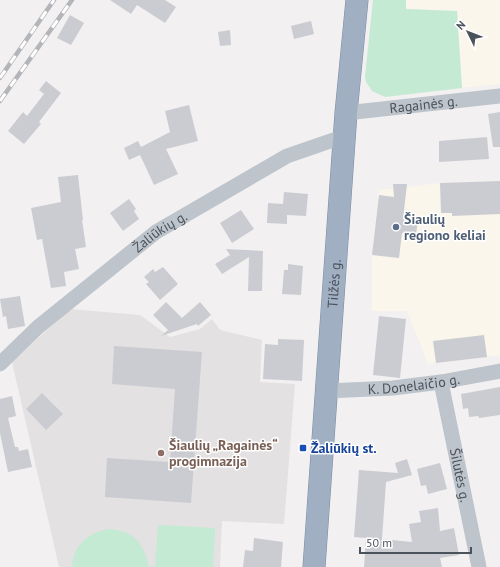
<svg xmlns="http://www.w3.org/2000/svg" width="500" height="567" viewBox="0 0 500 567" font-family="'PT Sans',sans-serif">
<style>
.commercial{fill:#faf6ec}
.education{fill:#e3e1e1}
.green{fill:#c4ead3}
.building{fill:#cbccd2}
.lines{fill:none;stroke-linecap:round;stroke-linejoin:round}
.trunk-casing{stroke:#798ca4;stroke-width:23}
.minor{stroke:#bdc4cb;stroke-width:15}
.trunk{stroke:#a0b0c2;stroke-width:22}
.rail-casing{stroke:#b3b5b9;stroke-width:4.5}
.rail{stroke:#fff;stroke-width:3;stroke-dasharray:9;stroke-linecap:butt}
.service-dot{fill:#5c6f8a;stroke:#fff;stroke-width:1.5}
.transit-dot{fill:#1a4fb4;stroke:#fff;stroke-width:1.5}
.education-dot{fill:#8d6e63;stroke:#fff;stroke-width:1.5}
.labels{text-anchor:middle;stroke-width:3;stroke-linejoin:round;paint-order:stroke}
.street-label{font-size:14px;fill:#4a525b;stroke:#fff}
.service-label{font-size:14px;font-weight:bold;fill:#4e5e75;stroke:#fff;text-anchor:start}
.education-label{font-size:14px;font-weight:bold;fill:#785e54;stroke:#fff;text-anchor:start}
.transit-label{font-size:14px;font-weight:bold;fill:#164399;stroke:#fff;text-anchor:start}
</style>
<rect width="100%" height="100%" fill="#f2f0f0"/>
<path class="commercial" d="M406,0h94v84l-38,4 -5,-77 -51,-2z
M500,181v174l-72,9 -21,-53h-35v-56l7,-65 61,-7z"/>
<path class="education" d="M70,309l70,6 30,22 30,-8 12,-10 8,11 42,10 -2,42 35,2 -11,140 -62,-3 -2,46h-161l-47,-205z"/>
<path class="green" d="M373,0h33v9l51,2 5,77 -77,9 -13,-6 -6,-9 -1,-6z
M158,525l57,3 -2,39h-58z
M109,529c26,2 35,15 40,38h-77c1,-22 17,-35 37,-38z"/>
<path class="building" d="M110,0h55l11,7 -11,16 -28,-18 -6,9z
M70,15l14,8 -13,22 -14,-7z
M311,21l3,13 -20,5 -3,-13z
M230,30l1,15 -11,1 -2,-14z
M46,81l15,12 -22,29 2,2 -17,20 -16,-13 15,-19 4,4 17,-22 -5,-4z
M189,105l9,36 -32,8 12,25 -24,11 -14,-30 -11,5 -5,-12 14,-7 3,6 29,-15 -5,-21z
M500,112v35h-7l-5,-33z
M487,137l2,22 -50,3v-21z
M78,175l5,45h-1l4,27 -11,2 4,20 -15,3 2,14 -15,2 -9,-49 -5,1 -6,-32 30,-6 -3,-25z
M500,181v33l-48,2v-3h-11l-1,-30z
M393,184h14l-4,35 15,2 -2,13 -14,-1 -3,25 -27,-3 7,-60 15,2z
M284,192l24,2 -2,22 -19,-1v9l-20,-1 1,-20 15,1z
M129,199l7,10 -2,2 5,8 -16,12 -13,-18z
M241,210l13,19 -22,14 -12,-20z
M226,249l37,2 -1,40h-14l1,-34 -27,17 -7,-10 15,-9z
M288,264l15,2 -2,29 -19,-1 2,-24h4z
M163,267l15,17 -18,16 -14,-16 3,-2 -5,-5 9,-8 2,3z
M20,296l5,30 -17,3 -2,-13 -3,1 -3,-18z
M166,302l16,16 18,-16 11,13 -13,11 -1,-2 -36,12 7,-6 -15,-15z
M379,316l27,3 -6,59 -27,-3z
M484,335l3,22 -51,6 -3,-22z
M278,339l26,1 -2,41 -39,-2 2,-35 13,1z
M114,346l88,6 -11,151 -86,-6 2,-39 63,4 5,-73 -63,-5z
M500,387v28l-21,3 -1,-2 -9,1 -1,-9 -5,1 -2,-15z
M42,393l21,21 -17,16 -20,-21z
M12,396l4,20 -8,2 7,29h3l1,4 9,-2 4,18 -24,5 -8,-39v-34z
M407,459l5,16 -26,7 -4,57 30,3 -3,-18 12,-2 -2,-11 19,-3 2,23 14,-3 5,27 -19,3 2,9h-78l2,-29 -12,-1 5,-67 39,3 -3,-10z
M440,463l7,26 -19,5 -2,-9 -5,1 -4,-17z
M254,538l29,4 -2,25h-38l2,-17 8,1z"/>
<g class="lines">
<defs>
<g id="trunk">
<path id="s5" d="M314,567l32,-454 11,-113"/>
</g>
</defs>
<use href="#trunk" class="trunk-casing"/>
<g class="minor">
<path id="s1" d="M346,113l154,-17"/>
<path id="s2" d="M0,364l38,-37 118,-95 131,-76 58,-20"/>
<path id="s3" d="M441,382l38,185"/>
<path id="s4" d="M327,391l66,-3 48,-6 59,-11"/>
</g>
<use href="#trunk" class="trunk"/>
<defs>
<path id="rail" d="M0,78l54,-78
M0,101l72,-101"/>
</defs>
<use href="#rail" class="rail-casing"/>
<use href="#rail" class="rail"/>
</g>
<circle class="service-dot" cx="396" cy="227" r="4"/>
<rect class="transit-dot" x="299" y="444" width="8" height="8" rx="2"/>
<circle class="education-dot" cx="161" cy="453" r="4"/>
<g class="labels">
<g class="street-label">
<text dy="5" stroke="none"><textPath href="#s1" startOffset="78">Ragainės g.</textPath></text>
<text dy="5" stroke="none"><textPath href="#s2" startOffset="208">Žaliūkių g.</textPath></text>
<text dy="5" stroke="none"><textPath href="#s5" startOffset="284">Tilžės g.</textPath></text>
<text dy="5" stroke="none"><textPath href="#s4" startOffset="87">K. Donelaičio g.</textPath></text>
<text dy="5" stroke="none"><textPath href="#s3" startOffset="95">Šilutės g.</textPath></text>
</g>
<g class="service-label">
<text x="404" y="224">Šiaulių<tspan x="404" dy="16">regiono keliai</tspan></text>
</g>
<g class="education-label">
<text x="169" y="450">Šiaulių „Ragainės“<tspan x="169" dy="16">progimnazija</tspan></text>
</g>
<g class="transit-label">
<text x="311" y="453">Žaliūkių st.</text>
</g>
</g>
<g transform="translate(468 32) rotate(313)" stroke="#ffffff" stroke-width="3" paint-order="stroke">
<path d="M0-3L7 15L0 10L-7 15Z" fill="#4a525b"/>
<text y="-6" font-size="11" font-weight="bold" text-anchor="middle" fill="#4a525b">N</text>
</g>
<path d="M360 547v6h111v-6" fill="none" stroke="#4a525b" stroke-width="2"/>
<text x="366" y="547" font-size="12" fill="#4a525b" stroke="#ffffff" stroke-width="3" paint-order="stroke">50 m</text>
</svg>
